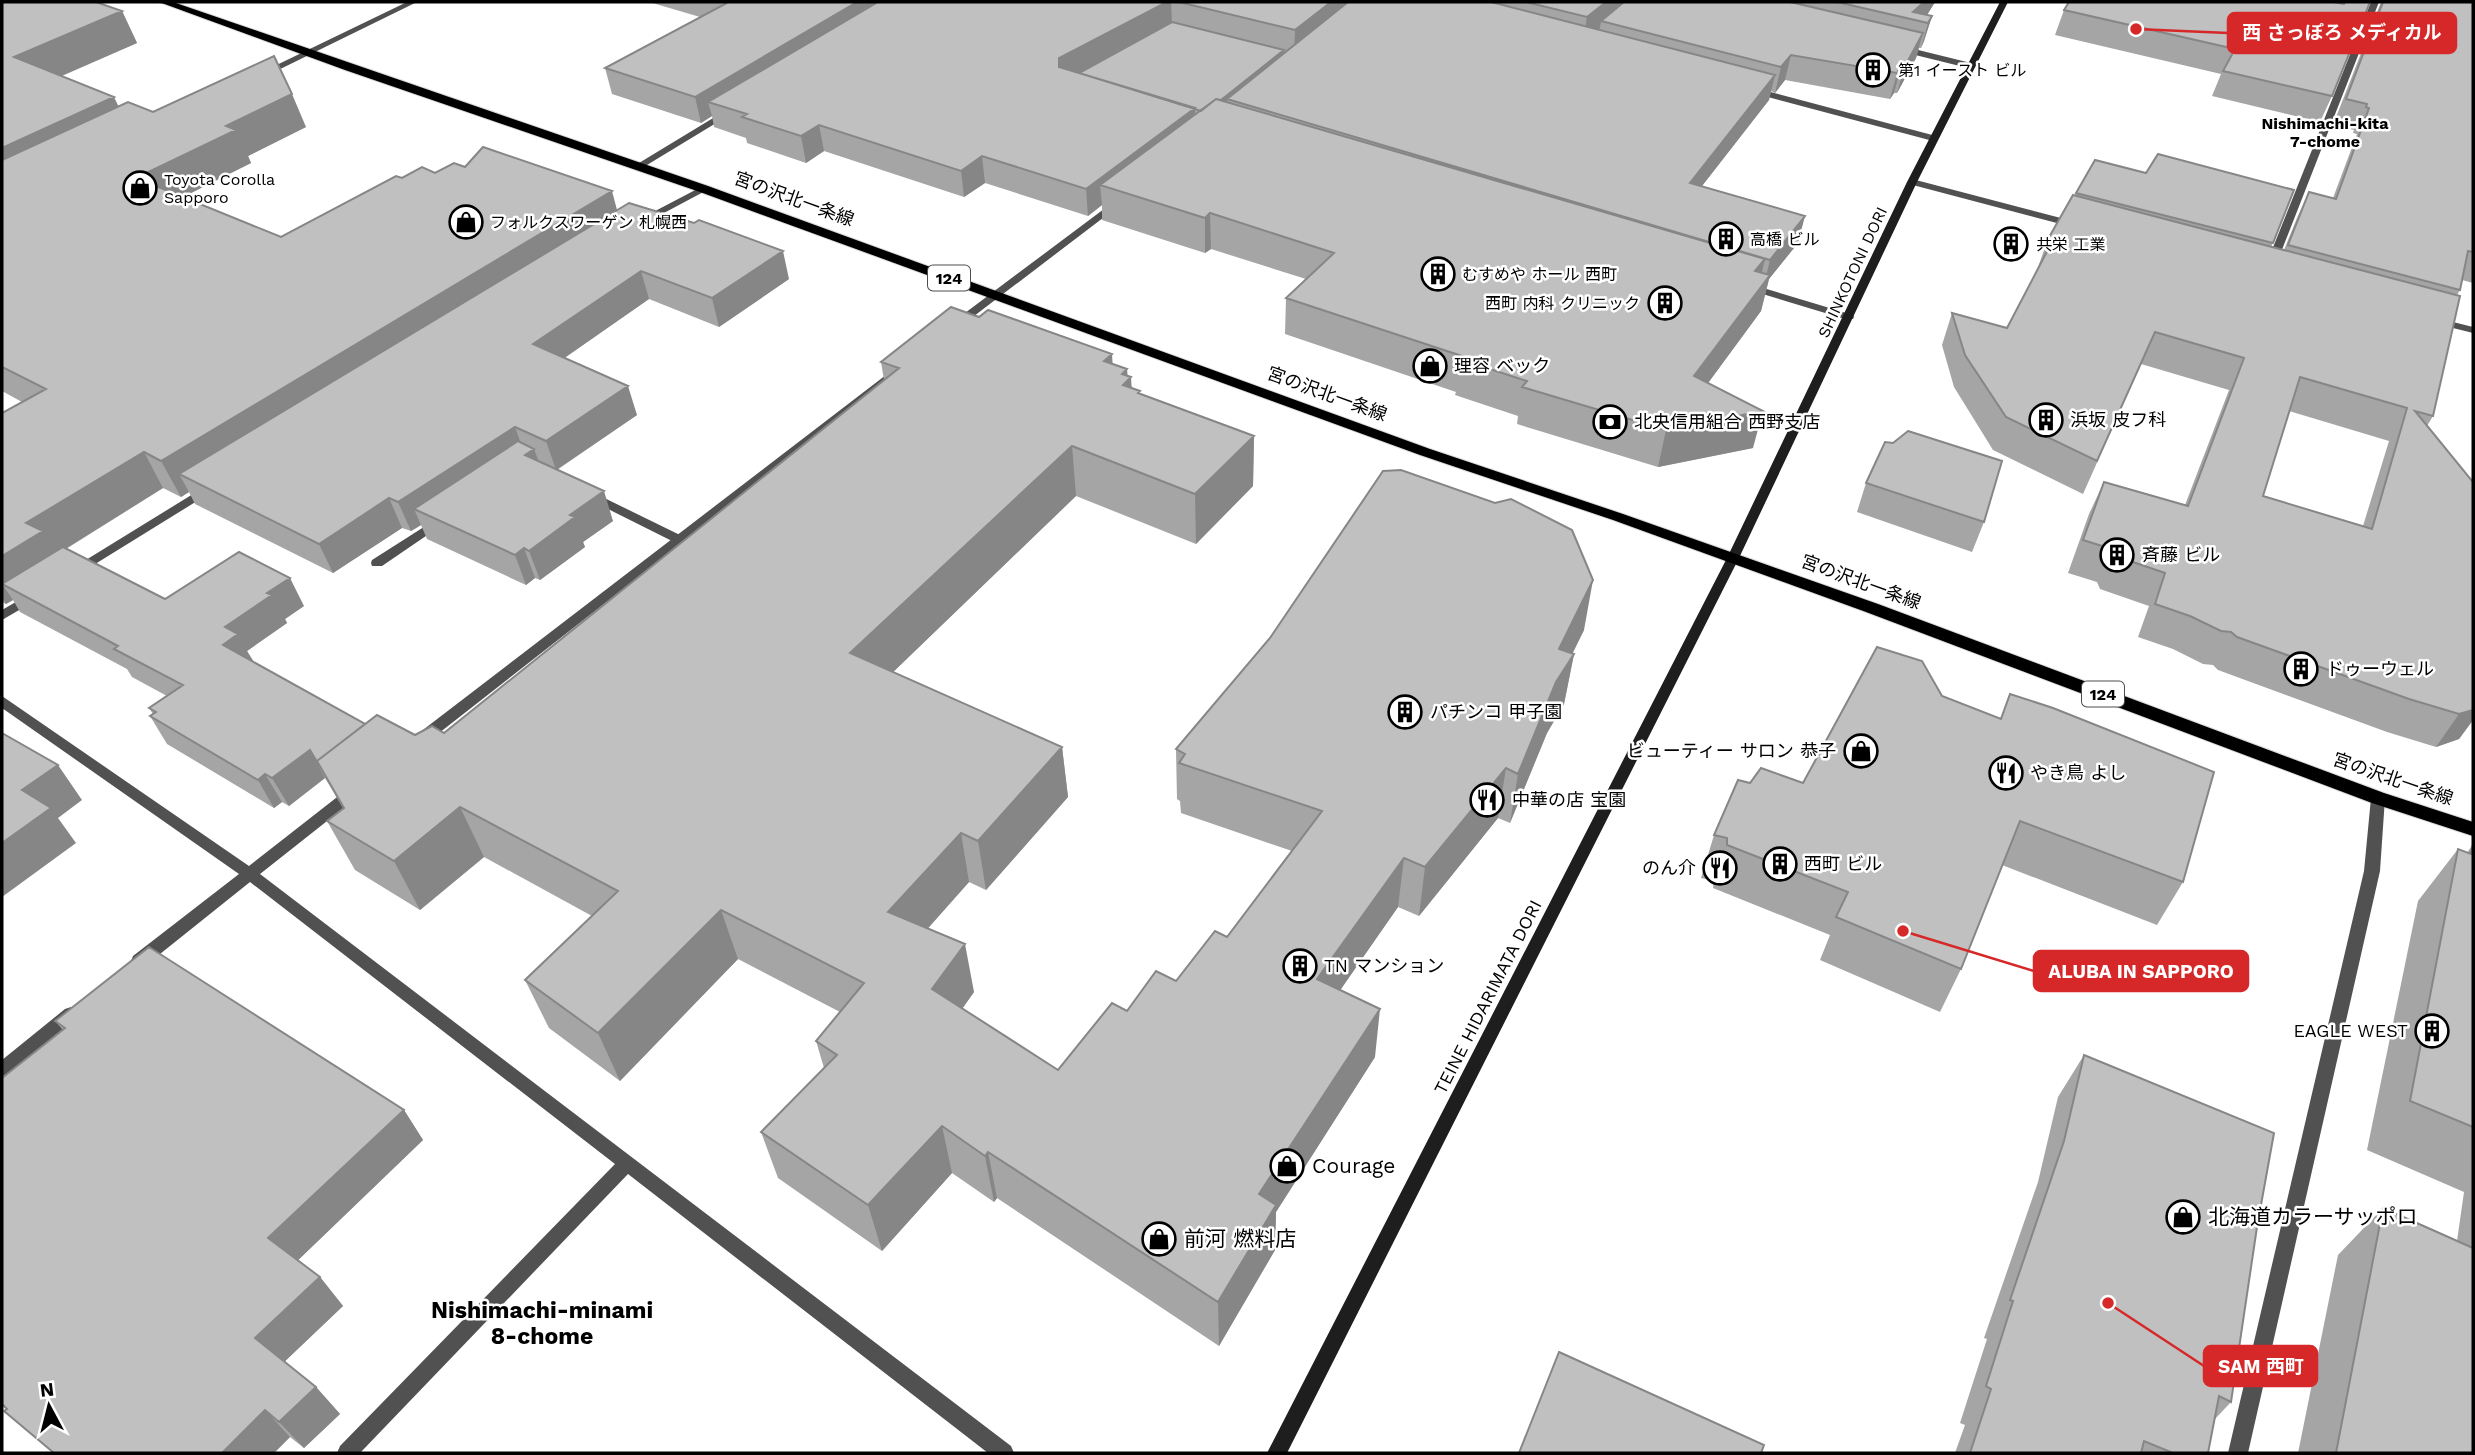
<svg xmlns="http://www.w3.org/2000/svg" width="2475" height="1455" viewBox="0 0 2475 1455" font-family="'Work Sans','Noto Sans JP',sans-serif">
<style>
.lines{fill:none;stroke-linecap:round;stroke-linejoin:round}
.primary-casing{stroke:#dbdbdb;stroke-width:2}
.lane{fill:#515151;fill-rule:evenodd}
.street{fill:#515151;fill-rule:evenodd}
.secondary{fill:#1e1e1e;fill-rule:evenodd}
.primary{fill:#000;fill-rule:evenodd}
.wall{fill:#a5a5a5;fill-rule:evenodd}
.shaded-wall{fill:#868686}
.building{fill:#c0c0c0;stroke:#868686;stroke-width:2;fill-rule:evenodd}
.labels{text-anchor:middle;stroke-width:5;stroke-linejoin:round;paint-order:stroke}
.far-poi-label{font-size:16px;fill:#000;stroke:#fff;text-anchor:start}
.far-neighbourhood-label{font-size:16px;font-weight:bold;fill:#000;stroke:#fff}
.far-street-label{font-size:16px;fill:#000;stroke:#fff}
.shield{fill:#fff;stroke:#4c4c4c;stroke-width:2}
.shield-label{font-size:16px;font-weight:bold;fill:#000}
.street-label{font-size:18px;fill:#000;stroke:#fff}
.poi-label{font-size:18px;fill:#000;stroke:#fff;text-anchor:start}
.near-poi-label{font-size:21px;fill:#000;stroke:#fff;text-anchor:start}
.near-neighbourhood-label{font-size:23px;font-weight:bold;fill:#000;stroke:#fff}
.leader{fill:none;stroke:#d62828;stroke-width:2.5}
.callout-dot{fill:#d62828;stroke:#fff;stroke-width:2.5}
.callout{fill:#d62828;stroke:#d62828;stroke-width:2.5}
.callout-label{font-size:19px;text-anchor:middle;font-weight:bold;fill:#fff}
</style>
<rect width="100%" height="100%" fill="#fff"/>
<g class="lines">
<defs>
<path id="primary" d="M159,2h14l535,184 722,263 193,65 255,90 506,189 89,29v14l-101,-33 -506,-191 -253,-92 -193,-65 -720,-263 -355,-122z"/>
</defs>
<use href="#primary" class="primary-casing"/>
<path class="lane" d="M1898,45l77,19 1,2 -4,3 -77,-19v-4z
M590,491l90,44 2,3 -6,4 -4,-1 -86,-43 -2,-3 2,-3z
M438,518l4,1 2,3 -2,3 -60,41h-10l-1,-3 1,-3z"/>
<path class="street" d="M407,2h10l-151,74 -8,-2z
M2371,2h8l-103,263 -5,3 -4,-1 -1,-2z
M1752,87l184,49 2,2 -5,3 -184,-49 -2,-2z
M728,109l5,3 -2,2 -89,54 -8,-2z
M1912,179l168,44 1,2 -5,3 -167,-44 -2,-2z
M701,187l8,2 -62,33 -9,-2z
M1116,200l5,3 -1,2 -159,121h-8v-4z
M1750,284l103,31 1,2 -1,2h-8l-99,-30v-4z
M2437,318l36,9v6l-40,-10 -1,-2z
M899,365l6,3 -2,2 -478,374h-10l-2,-4 2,-4z
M206,486l6,4 -2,3 -131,81 -5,1 -6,-4z
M33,592l6,4 -1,3 -36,21v-10z
M2,696l247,170 101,-79h10l2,4 -2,4 -100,79 751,572 3,7h-26l-360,-279 -268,279h-23l3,-7 275,-282 -365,-282 -105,84 -6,1 -6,-1 -2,-5 2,-5 106,-82 -237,-166z
M2378,793l5,1 2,4 -5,73 -132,582h-20l136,-582 7,-73 2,-4z
M71,1007l6,2 2,5 -2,5 -69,55 -6,2v-16l63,-51z"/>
<path class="secondary" d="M2000,2h8l-91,180 -178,376 -452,895h-20l460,-895 180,-376z"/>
<use href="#primary" class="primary"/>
</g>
<path class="wall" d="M2,2l120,9 15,32 -75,33 57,30 34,6 153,15 -58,29 3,7 -68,34 98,40 121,-59 63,-11 152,43 172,69 -70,48 -70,-28 -85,59 73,57 -80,55 56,51 -30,21 2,5 -45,33 -5,-2 -9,7 -99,-46 -6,-14 -10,6 -9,-3 -69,45 -138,-69 -6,-12 -8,5 -18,-9 -97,61 99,50 139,7 -19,13 2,4 -40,28 6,11 112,62 50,11 29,-2 440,-353 -3,-18 231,2 16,12 4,12 8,6 114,42 -1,50 -57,58 -120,-48 -183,176 169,75 6,50 -82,93 -17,-8 -41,46 46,64 -12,17 96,61 69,-59 49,-30 51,-44 65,-86 -111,-38 -1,-12 -3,-2 -1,-50 408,-119 -12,23 2,1 -10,50 -17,29 -37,90 -12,-5 -79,98 -21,-9 -58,83 35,67 -99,155 -1,38 -56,96 -222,-148 -3,4 -42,-29 -70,78 -104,-73 -17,-46 63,-64 -8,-27 24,-29 -102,-53 -118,122 -71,-53 -24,-48 67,-64 -108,-59 -64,53 -65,-40 -28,-49 16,-13 -18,-30 -36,28 -7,-4 -8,6 -107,-64 -17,-28 3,-2 -4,-6 18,-12 -35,-19 -5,-8 -107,-57 -7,-12 -7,4 -4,-2v-189l20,-11 -20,-11z
M649,2h1286l-8,13 5,1 -8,25 -3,7h-2l-3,10 -19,35h-3l-4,6 -105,-19 -10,13 -4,-2 -2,9 -67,86 96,57 -29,36 -8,32 -53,72 45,65 -95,19 -141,-43 1,-8 -63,-21 1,-3 -171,-58 1,-36 20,-19 -95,-30 -6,4 -103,-33v-15l-14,11 -103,-33 -21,14 -140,-46 -18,12 -59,-20 -1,-5 -32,-11 -2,-11 -11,7 -89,-29 -7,-26 95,-51z
M2333,2l-1,94 -12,26 -108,-26 9,-22 -166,-39 9,-25z
M2381,2h92v281l-11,-3 -2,10 -3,5 -24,121 -6,10 46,56v238l-14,19 -23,8 -49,-15 -169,-62 -5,-5 -10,-1 -30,-15 -35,-12 11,-31 -49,-17 -3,-7 -29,-9 21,-59 15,-32 81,23 44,-115 -88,-26 -58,130 -90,-44 -39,-63 -12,-42 10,-32 55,15 30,-58 11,-31 28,-46 70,-20 148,17 -23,57 13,3 13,-32 12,-26 24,6 24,-64 -4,-1 1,-3 -21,-5zM2289,411l100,30 -26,85 -100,-30z
M1866,483l118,39 -12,30 -115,-40z
M2010,694l173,188 -26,43 -155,-60 -41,104 -21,43 -120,-52 10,-25 -117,-47 1,-7 -13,-3 13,-43 36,-52h53l139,-87 58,23z
M2473,844v609h-175l40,-198 45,-47 74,33 7,-49 -97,-42 51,-249 40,-52 9,4z
M55,1021l349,89 19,30 -125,120 22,17 23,29 -59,56 32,25 24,27 -36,34 -14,-11 -16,16h-220l-47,-44 56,-379z
M2084,1055l173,172 -26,175 -16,17 -7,34h-253l10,-28 -5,-2 27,-84 -3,-1 54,-156 20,-85z"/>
<path class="shaded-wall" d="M857,2h45l-194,100 4,14 -11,7 -6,-26z
M1167,2h4l1,22 -111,60 -2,-26z
M1331,2h29l-66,53 1,-25z
M1606,2h25l-30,19 -1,7 -17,14 4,-25z
M1924,2h11l-8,13 -14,-3z
M122,11l15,32 -106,46 -17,-32z
M1932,16l-8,25 -3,7 7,-25z
M1923,33l-7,25 -19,35 7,-25z
M1284,50v13l-57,36v10l-21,3z
M1791,55l-6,25 -10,13 6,-26z
M1901,67l-7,26 -4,6 7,-26z
M1775,75l-6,25 -85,109 6,-26z
M292,94l14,33 -58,29 3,7 -98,49 -17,-34 90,-52z
M114,97l16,33 -128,60v-42z
M1195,108v26l-95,51 2,20 -14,11 -2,-27z
M819,125l5,26 -18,12 -5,-27z
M982,156l3,27 -21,14 -3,-26z
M612,191l9,34 -442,249 10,18 -8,5 -20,-36z
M1210,213l1,36 -6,4v-35z
M1805,216l-7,27 -29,36 -8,32 -75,102 8,-37 61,-105 10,-12 -8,34 7,-9 6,-24z
M783,251l6,28 -70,48 -7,-29z
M641,271l8,28 -106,74 -10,-29z
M1112,354l3,49 -11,-42z
M1127,369l1,11 3,-3 3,49 -9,8 -3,-60z
M628,386l9,29 -81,55 -10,-29z
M1763,411l-10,37 -95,19 8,-37z
M515,427l10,28 9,-6 11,29 -131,31 7,16 -10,6 -13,-29z
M1254,436l-1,50 -57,58 -1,-50z
M1072,446l4,50 -215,207 -11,-50z
M144,452l19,36 -106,66 -55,30v-28l24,-33z
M604,491l9,30 -30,21 2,5 -45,33 -11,-29 41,-36z
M389,498l13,30 -69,45 -14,-29z
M524,548l11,30 -9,7 -11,-30z
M290,578l14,28 -19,13 2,4 -40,28 7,11 -31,-17 2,-18 42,-34z
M1593,580l-9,50 -17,35 7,-11 -10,50 -17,29 -37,90 8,-49 41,-125z
M2,584l11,16 -7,4 -4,-7z
M2473,710v10l-14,19 -23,8 23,-33z
M1062,747l6,50 -82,93 -8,-49z
M310,750l15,28 -36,28 -17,-28z
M58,765l24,35 -24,18 18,25 -74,54v-54l20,-53z
M1506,768l-8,50 -79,98 6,-49z
M265,774l17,28 -8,6 -16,-28z
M460,807l24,50 -64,53 -26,-49z
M961,833l8,49 -70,79 -11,-49z
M1404,858l-6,49 -84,121 3,-49z
M721,910l17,49 -118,122 -22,-48z
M965,944l9,48 -32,45 -10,-48z
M1380,1009l-5,48 -99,155 -1,38 -56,96 -1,-44 41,-108z
M404,1110l19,30 -132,127 -23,-29z
M942,1126l10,47 -70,78 -14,-46z
M988,1152l9,46 -3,4 -9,-46z
M320,1277l23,29 -63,60 -25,-28z
M316,1387l24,27 -36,34 -25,-26z
M265,1410l25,27 -16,16h-52z"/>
<path class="building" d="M2,2h94l26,9 -108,46 100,40 -112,51z
M724,2h133l-162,95 -90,-29 122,-65z
M878,2h289l-108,56v9l136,41 -109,81 -104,-33 -21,15 -142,-46 -18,11 -59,-19 5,-3 -39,-12z
M1179,2h152l-36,28z
M1348,2h143l284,73 -85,108 115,33 -35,44 -543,-161z
M1526,2h80l-19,15z
M1624,2h166l133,31 -19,35 -3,-1 -4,6 -106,-18 -10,12 -180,-46z
M1837,2h87l-11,10 19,4 -4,7z
M2069,2h264l11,2 1,-2h25l-38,94 -109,-25 12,-22 -171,-39z
M2383,2h90v250l-5,-1 -8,39 -172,-45 21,-53 27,7 33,-91 -3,-1 1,-3 -21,-5z
M1172,22l112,28 -63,50 -5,-1 -15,12 -122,-38z
M274,56l18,38 -66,32 10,4 -100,48 145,59 115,-61 6,2 20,-11 13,6 19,-10 11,4 18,-20 129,44 -451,270 -17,-9 -118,71 17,8 -41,25v-143l44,-24 -44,-22v-207l126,-58 25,10z
M1216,99l549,160 -10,12 15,4 -76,101 69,35 -97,19 -144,-43 5,-6 -68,-22 3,-3 -176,-58 48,-45 -124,-40 -5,5 -105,-33z
M2158,154l136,36 -21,53 -197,-50 19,-33 51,13z
M2073,195l387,101 -27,120 -18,-5 58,71v228l-14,4 -50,-15 -172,-62 -6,-5 -10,-1 -31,-15 -35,-12 10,-31 -50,-17 -3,-7 -29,-9 21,-58 84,24 56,-148 -89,-26 -58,129 -91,-44 -41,-62 -13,-42 55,15 46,-88 -5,-1zM2300,377l107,31 -35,121 -109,-33z
M629,203l65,20 5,-3 84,31 -71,47 -71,-27 -108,73 95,42 -82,55 -31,-14 -117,75 -9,-4 -70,46 -140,-70z
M951,307l28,10 9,-7 124,44 -8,7 23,8 -5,5 9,3 -8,8 17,6 -2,2 116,43 -59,58 -123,-48 -222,207 212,94 -84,94 -17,-8 -73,79 77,32 -33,45 126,81 54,-67 15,8 29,-40 20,10 39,-50 12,6 95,-126 -143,-48 6,-9 -9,-5 94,-111 113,-167 18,-1 94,33 16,-4 61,31 21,50 -34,69 15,5 -18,28 -38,92 -12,-6 -81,99 -21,-9 -87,121 63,30 -121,185 17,11 -58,97 -230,-150 -3,4 -43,-30 -74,79 -107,-73 76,-77 -21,-14 48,-58 -143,-73 -123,123 -73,-53 93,-89 -158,-84 -66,54 -67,-40 17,-13 -27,-47 60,-46 38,20 17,-9 12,7 455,-365 -18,-6z
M1908,431l94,30 -18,61 -118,-39 19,-41 8,1z
M518,441l16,8 -9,6 79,36 -34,24 5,2 -46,34 -5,-3 -9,7 -101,-46z
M63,547l102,52 74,-47 51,26 -23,15 5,2 -47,32 13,7 -15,11 142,79 -48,37 3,6 -10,-17 -38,28 -7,-4 -7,6 -108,-64 6,-4 -7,-4 34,-23 -69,-36 4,-3 -116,-62z
M1877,647l45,14 20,35 59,23 9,-25 43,14 161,64 -31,110 -163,-61 -59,148 -125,-52 12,-25 -121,-47v-7l-13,-3 24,-55 12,3 11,-15 42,15z
M2,733l56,32 -36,25 29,18 -49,35z
M2473,844v283l-63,-26 48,-252 13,5z
M149,947l255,163 -136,128 52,39 -65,61 61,49 -37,35 -14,-12 -43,43h-168l-50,-42 3,-2 -5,-5v-326l63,-50 -10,-7z
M2084,1055l190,78 -17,94 -26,175 -12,-6 -11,57h-35l-29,-12 -3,12h-171l21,-64 -5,-3 27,-85 -3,-1 54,-159z
M2383,1208l90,40v205h-137z
M1559,1352l205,93 -3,8h-242z"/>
<defs>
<symbol id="building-ring" viewBox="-11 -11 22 22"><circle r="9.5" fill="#fff" stroke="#000" stroke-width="1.5"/><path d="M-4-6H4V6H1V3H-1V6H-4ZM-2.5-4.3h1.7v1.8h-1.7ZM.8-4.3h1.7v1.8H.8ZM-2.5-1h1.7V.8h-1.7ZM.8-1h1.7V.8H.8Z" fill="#000"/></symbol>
<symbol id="shop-ring" viewBox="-11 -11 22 22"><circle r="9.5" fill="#fff" stroke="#000" stroke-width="1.5"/><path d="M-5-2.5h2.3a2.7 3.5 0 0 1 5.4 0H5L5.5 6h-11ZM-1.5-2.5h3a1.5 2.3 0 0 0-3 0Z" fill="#000"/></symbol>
<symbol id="bank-ring" viewBox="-11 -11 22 22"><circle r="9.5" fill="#fff" stroke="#000" stroke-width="1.5"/><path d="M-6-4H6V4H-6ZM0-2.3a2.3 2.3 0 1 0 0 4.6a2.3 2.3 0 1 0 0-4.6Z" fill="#000"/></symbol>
<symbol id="restaurant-ring" viewBox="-11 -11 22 22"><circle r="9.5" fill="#fff" stroke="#000" stroke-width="1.5"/><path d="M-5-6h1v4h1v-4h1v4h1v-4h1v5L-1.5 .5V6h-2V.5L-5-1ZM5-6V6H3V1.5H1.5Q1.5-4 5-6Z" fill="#000"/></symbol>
</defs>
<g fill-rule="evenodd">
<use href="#building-ring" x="1854" y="51" width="38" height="38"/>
<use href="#shop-ring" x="121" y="169" width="38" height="38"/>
<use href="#shop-ring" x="447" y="203" width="38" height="38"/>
<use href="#building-ring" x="1707" y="220" width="38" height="38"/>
<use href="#building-ring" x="1992" y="225" width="38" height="38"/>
<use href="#building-ring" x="1419" y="255" width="38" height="38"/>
<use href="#building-ring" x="1646" y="284" width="38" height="38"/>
<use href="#shop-ring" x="1411" y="347" width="38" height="38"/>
<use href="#building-ring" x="2027" y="401" width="38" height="38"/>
<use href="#bank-ring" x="1591" y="403" width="38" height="38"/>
<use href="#building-ring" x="2098" y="536" width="38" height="38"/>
<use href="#building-ring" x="2282" y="650" width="38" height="38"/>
<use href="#building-ring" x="1386" y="693" width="38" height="38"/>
<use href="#shop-ring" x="1842" y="732" width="38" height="38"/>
<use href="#restaurant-ring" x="1987" y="754" width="38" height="38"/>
<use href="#restaurant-ring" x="1468" y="781" width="38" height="38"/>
<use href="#building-ring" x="1761" y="845" width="38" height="38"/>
<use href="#restaurant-ring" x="1701" y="849" width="38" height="38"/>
<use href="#building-ring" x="1281" y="947" width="38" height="38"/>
<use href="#building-ring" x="2413" y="1012" width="38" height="38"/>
<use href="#shop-ring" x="1268" y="1147" width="38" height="38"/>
<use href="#shop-ring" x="2164" y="1198" width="38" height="38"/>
<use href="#shop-ring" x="1140" y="1220" width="38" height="38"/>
</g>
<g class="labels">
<g class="far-poi-label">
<text x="1898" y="76">第1 イースト ビル</text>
<text x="164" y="185">Toyota Corolla<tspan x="164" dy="18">Sapporo</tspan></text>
<text x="490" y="228">フォルクスワーゲン 札幌西</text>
<text x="1750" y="245">高橋 ビル</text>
<text x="2036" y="250">共栄 工業</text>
<text x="1462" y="280">むすめや ホール 西町</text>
<text x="1640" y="309" text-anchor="end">西町 内科 クリニック</text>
</g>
<g class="far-neighbourhood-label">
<text x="2325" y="129">Nishimachi-kita<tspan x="2325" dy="18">7-chome</tspan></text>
</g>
<g class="far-street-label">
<text transform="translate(1852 272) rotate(-65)" y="6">SHINKOTONI DORI</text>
</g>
<g class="shield">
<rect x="928" y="265.5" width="42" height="25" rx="5"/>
<rect x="2082" y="681.5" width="42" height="25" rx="5"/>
</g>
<g class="shield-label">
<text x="949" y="284">124</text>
<text x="2103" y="700">124</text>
</g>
<g class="street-label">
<text transform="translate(794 199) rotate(20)" y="6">宮の沢北一条線</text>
<text transform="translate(1327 394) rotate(20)" y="6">宮の沢北一条線</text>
<text transform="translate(1861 582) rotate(20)" y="6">宮の沢北一条線</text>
<text transform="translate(2393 779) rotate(19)" y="6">宮の沢北一条線</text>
<text transform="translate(1488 997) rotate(-63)" y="6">TEINE HIDARIMATA DORI</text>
</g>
<g class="poi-label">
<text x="1454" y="372">理容 ベック</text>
<text x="2070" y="426">浜坂 皮フ科</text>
<text x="1634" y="428">北央信用組合 西野支店</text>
<text x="2142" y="561">斉藤 ビル</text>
<text x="2326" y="675">ドゥーウェル</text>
<text x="1430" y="718">パチンコ 甲子園</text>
<text x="1836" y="757" text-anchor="end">ビューティー サロン 恭子</text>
<text x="2030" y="779">やき鳥 よし</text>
<text x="1512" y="806">中華の店 宝園</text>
<text x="1804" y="870">西町 ビル</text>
<text x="1696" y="874" text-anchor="end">のん介</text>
<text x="1324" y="972">TN マンション</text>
<text x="2408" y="1037" text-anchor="end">EAGLE WEST</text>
</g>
<g class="near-poi-label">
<text x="1312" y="1173">Courage</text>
<text x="2208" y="1224">北海道カラーサッポロ</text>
<text x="1184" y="1246">前河 燃料店</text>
</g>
<g class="near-neighbourhood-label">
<text x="542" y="1318">Nishimachi-minami<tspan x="542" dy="26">8-chome</tspan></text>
</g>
</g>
<path class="leader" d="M2136 29L2228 33M1903 931L2034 971M2108 1303L2204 1366"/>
<g class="callout-dot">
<circle cx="2136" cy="29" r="7"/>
<circle cx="1903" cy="931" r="7"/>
<circle cx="2108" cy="1303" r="7"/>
</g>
<g class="callout">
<rect x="2228" y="13" width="228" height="40" rx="7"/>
<rect x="2034" y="951" width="214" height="40" rx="7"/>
<rect x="2204" y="1346" width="113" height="40" rx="7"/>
</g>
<g class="callout-label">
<text x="2342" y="39">西 さっぽろ メディカル</text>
<text x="2141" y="978">ALUBA IN SAPPORO</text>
<text x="2261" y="1373">SAM 西町</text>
</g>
<rect width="2475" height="1455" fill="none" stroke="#000000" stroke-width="7"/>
<g transform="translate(49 1406) rotate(353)" stroke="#ffffff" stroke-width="5" paint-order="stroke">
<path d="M0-5L12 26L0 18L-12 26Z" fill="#000000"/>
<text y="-10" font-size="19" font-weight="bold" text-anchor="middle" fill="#000000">N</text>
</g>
</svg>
